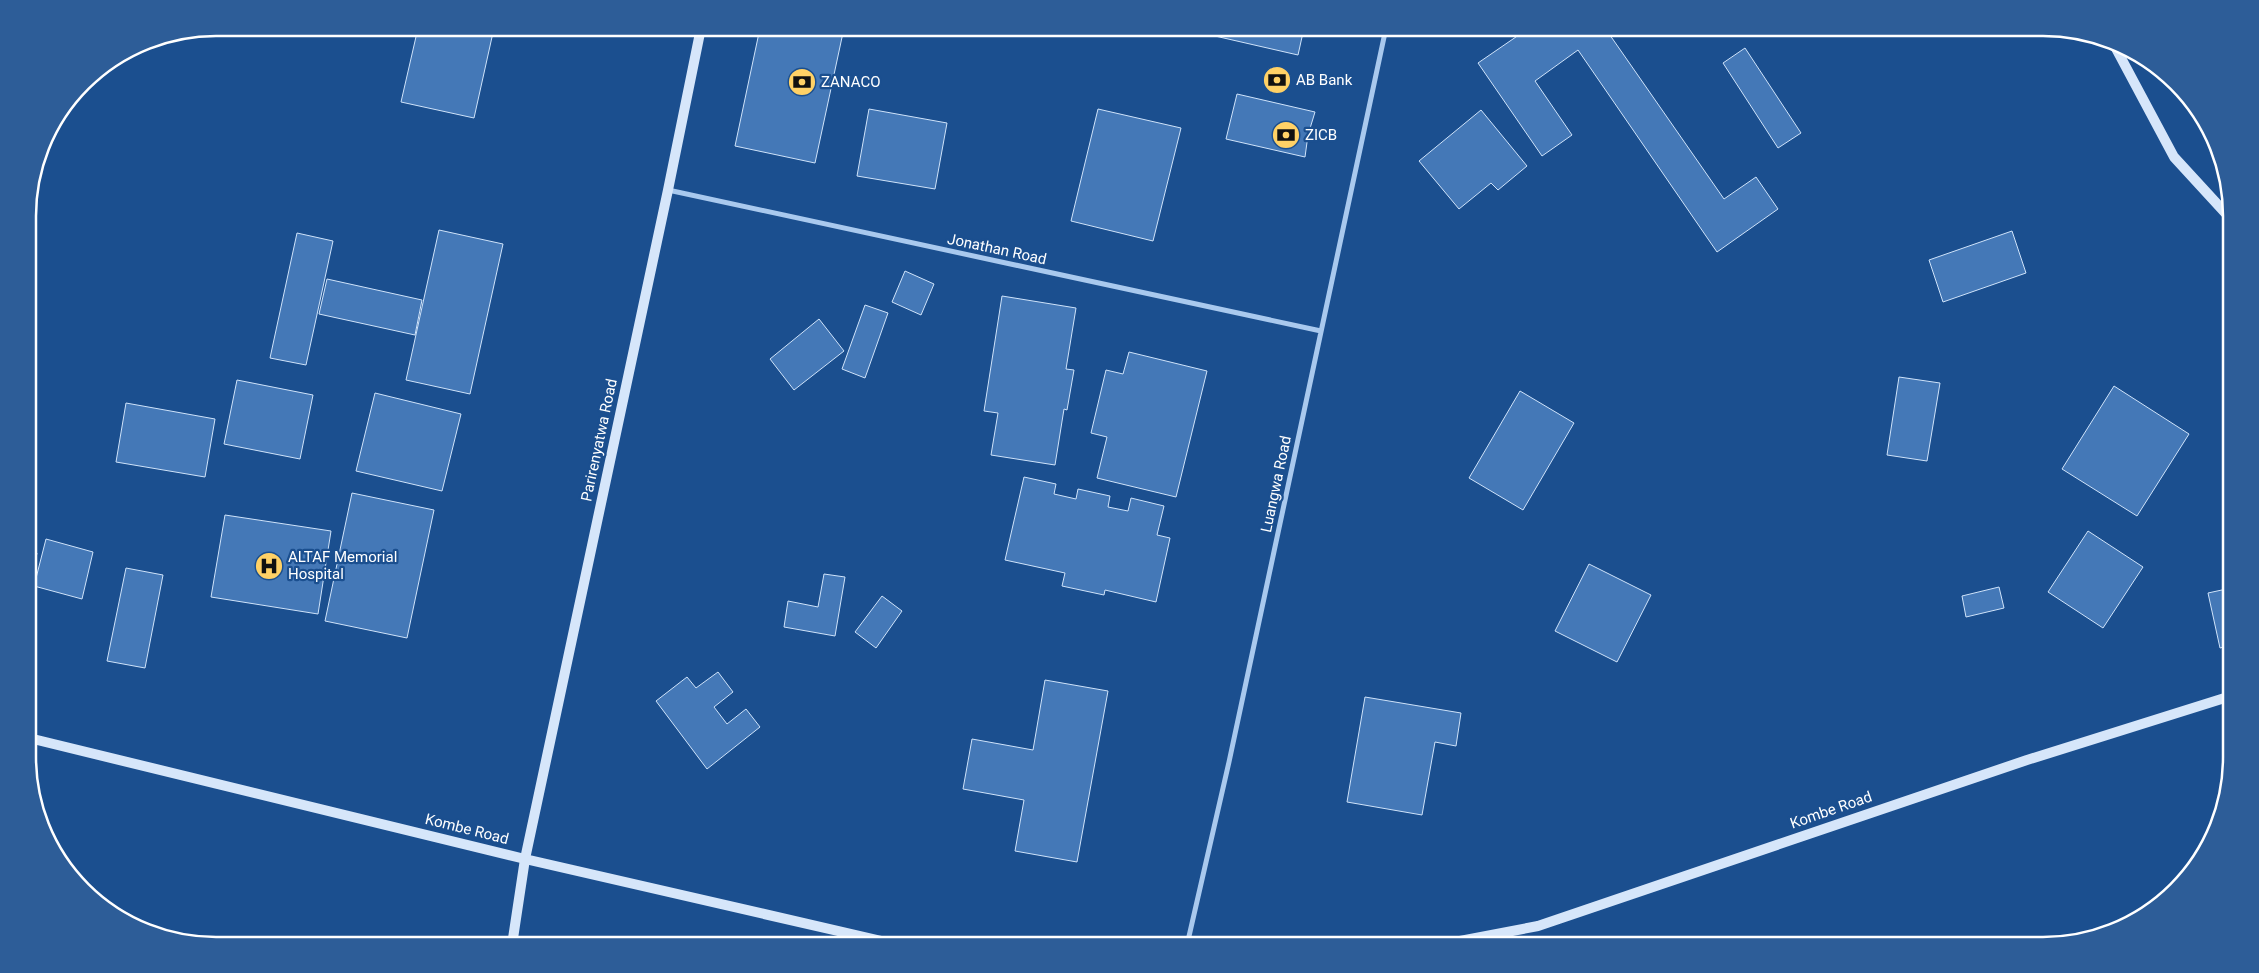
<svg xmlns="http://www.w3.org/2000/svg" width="2259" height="973" viewBox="0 0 2259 973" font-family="Roboto,sans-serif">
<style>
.building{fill:#4478b7;stroke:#cfe3fa}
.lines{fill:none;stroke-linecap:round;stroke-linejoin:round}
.street{stroke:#a9c9ee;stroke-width:5}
.secondary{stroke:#d6e6fa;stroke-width:10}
.labels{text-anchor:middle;stroke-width:4.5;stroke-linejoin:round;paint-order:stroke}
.poi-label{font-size:15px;fill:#fff;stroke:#1b4f8f;text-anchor:start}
.street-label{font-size:15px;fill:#fff;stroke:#1b4f8f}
.rim{fill:none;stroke:#fff;stroke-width:2.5}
</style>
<rect width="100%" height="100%" fill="#1b4f8f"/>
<path class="building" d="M418,28h76l-20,90 -73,-16z
M760,28h84l-29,135 -80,-17z
M1217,28h87l-6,27 -83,-19z
M1529,28h76l119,171 32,-22 22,32 -61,43 -139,-202 -43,31 37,54 -30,21 -64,-93z
M1745,48l56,85 -23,15 -55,-85z
M1237,94l78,18 -7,23 -3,22 -79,-18z
M869,109l78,14 -12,66 -78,-13z
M1098,109l83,19 -28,113 -82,-20z
M1481,110l46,56 -29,24 -7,-7 -32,26 -40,-48z
M28,211l7,2 -7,32z
M439,230l64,14 -33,150 -64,-14z
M2012,231l14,42 -83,29 -14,-42z
M297,233l36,8 -27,124 -36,-7z
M905,271l29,13 -13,31 -29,-13z
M327,279l95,21 -7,35 -96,-21z
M1002,296l74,12 -10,61 8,1 -7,40 -3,-1 -9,56 -64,-10 7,-42 -14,-2z
M865,305l23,8 -23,65 -23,-9z
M819,319l25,32 -50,39 -24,-31z
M1129,352l78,19 -31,126 -79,-19 10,-41 -16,-4 15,-63 17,4z
M1899,377l41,6 -13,78 -40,-6z
M237,380l76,15 -13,64 -76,-15z
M2114,386l75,48 -52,82 -75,-47z
M1520,391l54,32 -51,87 -54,-32z
M375,393l86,21 -19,77 -86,-20z
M126,403l89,16 -10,58 -89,-15z
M1024,477l32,7 -2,10 22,5 2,-10 32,7 -2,11 20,4 3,-13 33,8 -7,29 13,3 -14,64 -51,-12 -1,5 -42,-9 3,-13 -60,-13z
M352,493l82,17 -27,128 -82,-17z
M225,515l106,16 -13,83 -107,-17z
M2088,531l55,36 -40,61 -55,-36z
M46,539l47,13 -11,47 -48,-13z
M29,551l8,2 -8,38z
M1589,564l62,31 -34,67 -62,-31z
M126,568l37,7 -18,93 -38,-7z
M824,574l21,3 -10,59 -51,-9 4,-26 30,6z
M1999,587l5,21 -38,9 -4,-21z
M2231,588v57l-11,3 -12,-55z
M882,596l20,15 -26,37 -21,-16z
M718,672l15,20 -19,15 13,17 19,-15 14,18 -53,42 -51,-68 31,-24 9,11z
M1045,680l63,11 -31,171 -62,-11 9,-51 -61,-11 9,-50 61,11z
M1365,697l96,16 -5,33 -21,-4 -13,73 -75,-13z"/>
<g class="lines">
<path class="street" d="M668,190l653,141
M1187,945l42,-183 157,-734"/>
<path class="secondary" d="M2112,41l62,116 56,61
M29,738l496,121 374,86
M512,945l13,-86 143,-669 33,-162
M1439,945l99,-19 489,-166 204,-64"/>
</g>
<defs>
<symbol id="bank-disc" viewBox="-11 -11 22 22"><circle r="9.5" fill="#ffd166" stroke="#1b4f8f"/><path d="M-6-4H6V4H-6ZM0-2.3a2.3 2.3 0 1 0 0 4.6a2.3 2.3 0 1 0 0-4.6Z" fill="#111"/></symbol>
<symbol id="hospital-disc" viewBox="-11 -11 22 22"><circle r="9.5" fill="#ffd166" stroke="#1b4f8f"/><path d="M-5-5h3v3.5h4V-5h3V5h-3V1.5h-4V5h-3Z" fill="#111"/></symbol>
</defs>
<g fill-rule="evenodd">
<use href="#bank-disc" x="1261" y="64" width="32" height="32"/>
<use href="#bank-disc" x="786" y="66" width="32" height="32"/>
<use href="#bank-disc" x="1270" y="119" width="32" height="32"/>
<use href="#hospital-disc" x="253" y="550" width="32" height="32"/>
</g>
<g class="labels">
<g class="poi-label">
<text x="1296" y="85">AB Bank</text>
<text x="821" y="87">ZANACO</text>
<text x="1305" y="140">ZICB</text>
<text x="288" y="562">ALTAF Memorial<tspan x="288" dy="17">Hospital</tspan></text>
</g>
<g class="street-label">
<text transform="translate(997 249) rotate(12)" y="5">Jonathan Road</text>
<text transform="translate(599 440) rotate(-78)" y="5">Parirenyatwa Road</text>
<text transform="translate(1276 484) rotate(-78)" y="5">Luangwa Road</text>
<text transform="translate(1831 810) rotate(-19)" y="5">Kombe Road</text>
<text transform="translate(467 829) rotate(14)" y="5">Kombe Road</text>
</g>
</g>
<path d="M0 0H2259V973H0ZM216 36H2043A180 180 0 0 1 2223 216V757A180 180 0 0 1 2043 937H216A180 180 0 0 1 36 757V216A180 180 0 0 1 216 36Z" fill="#2d5d98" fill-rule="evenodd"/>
<path class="rim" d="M216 36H2043A180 180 0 0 1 2223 216V757A180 180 0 0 1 2043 937H216A180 180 0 0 1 36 757V216A180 180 0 0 1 216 36Z"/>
</svg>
